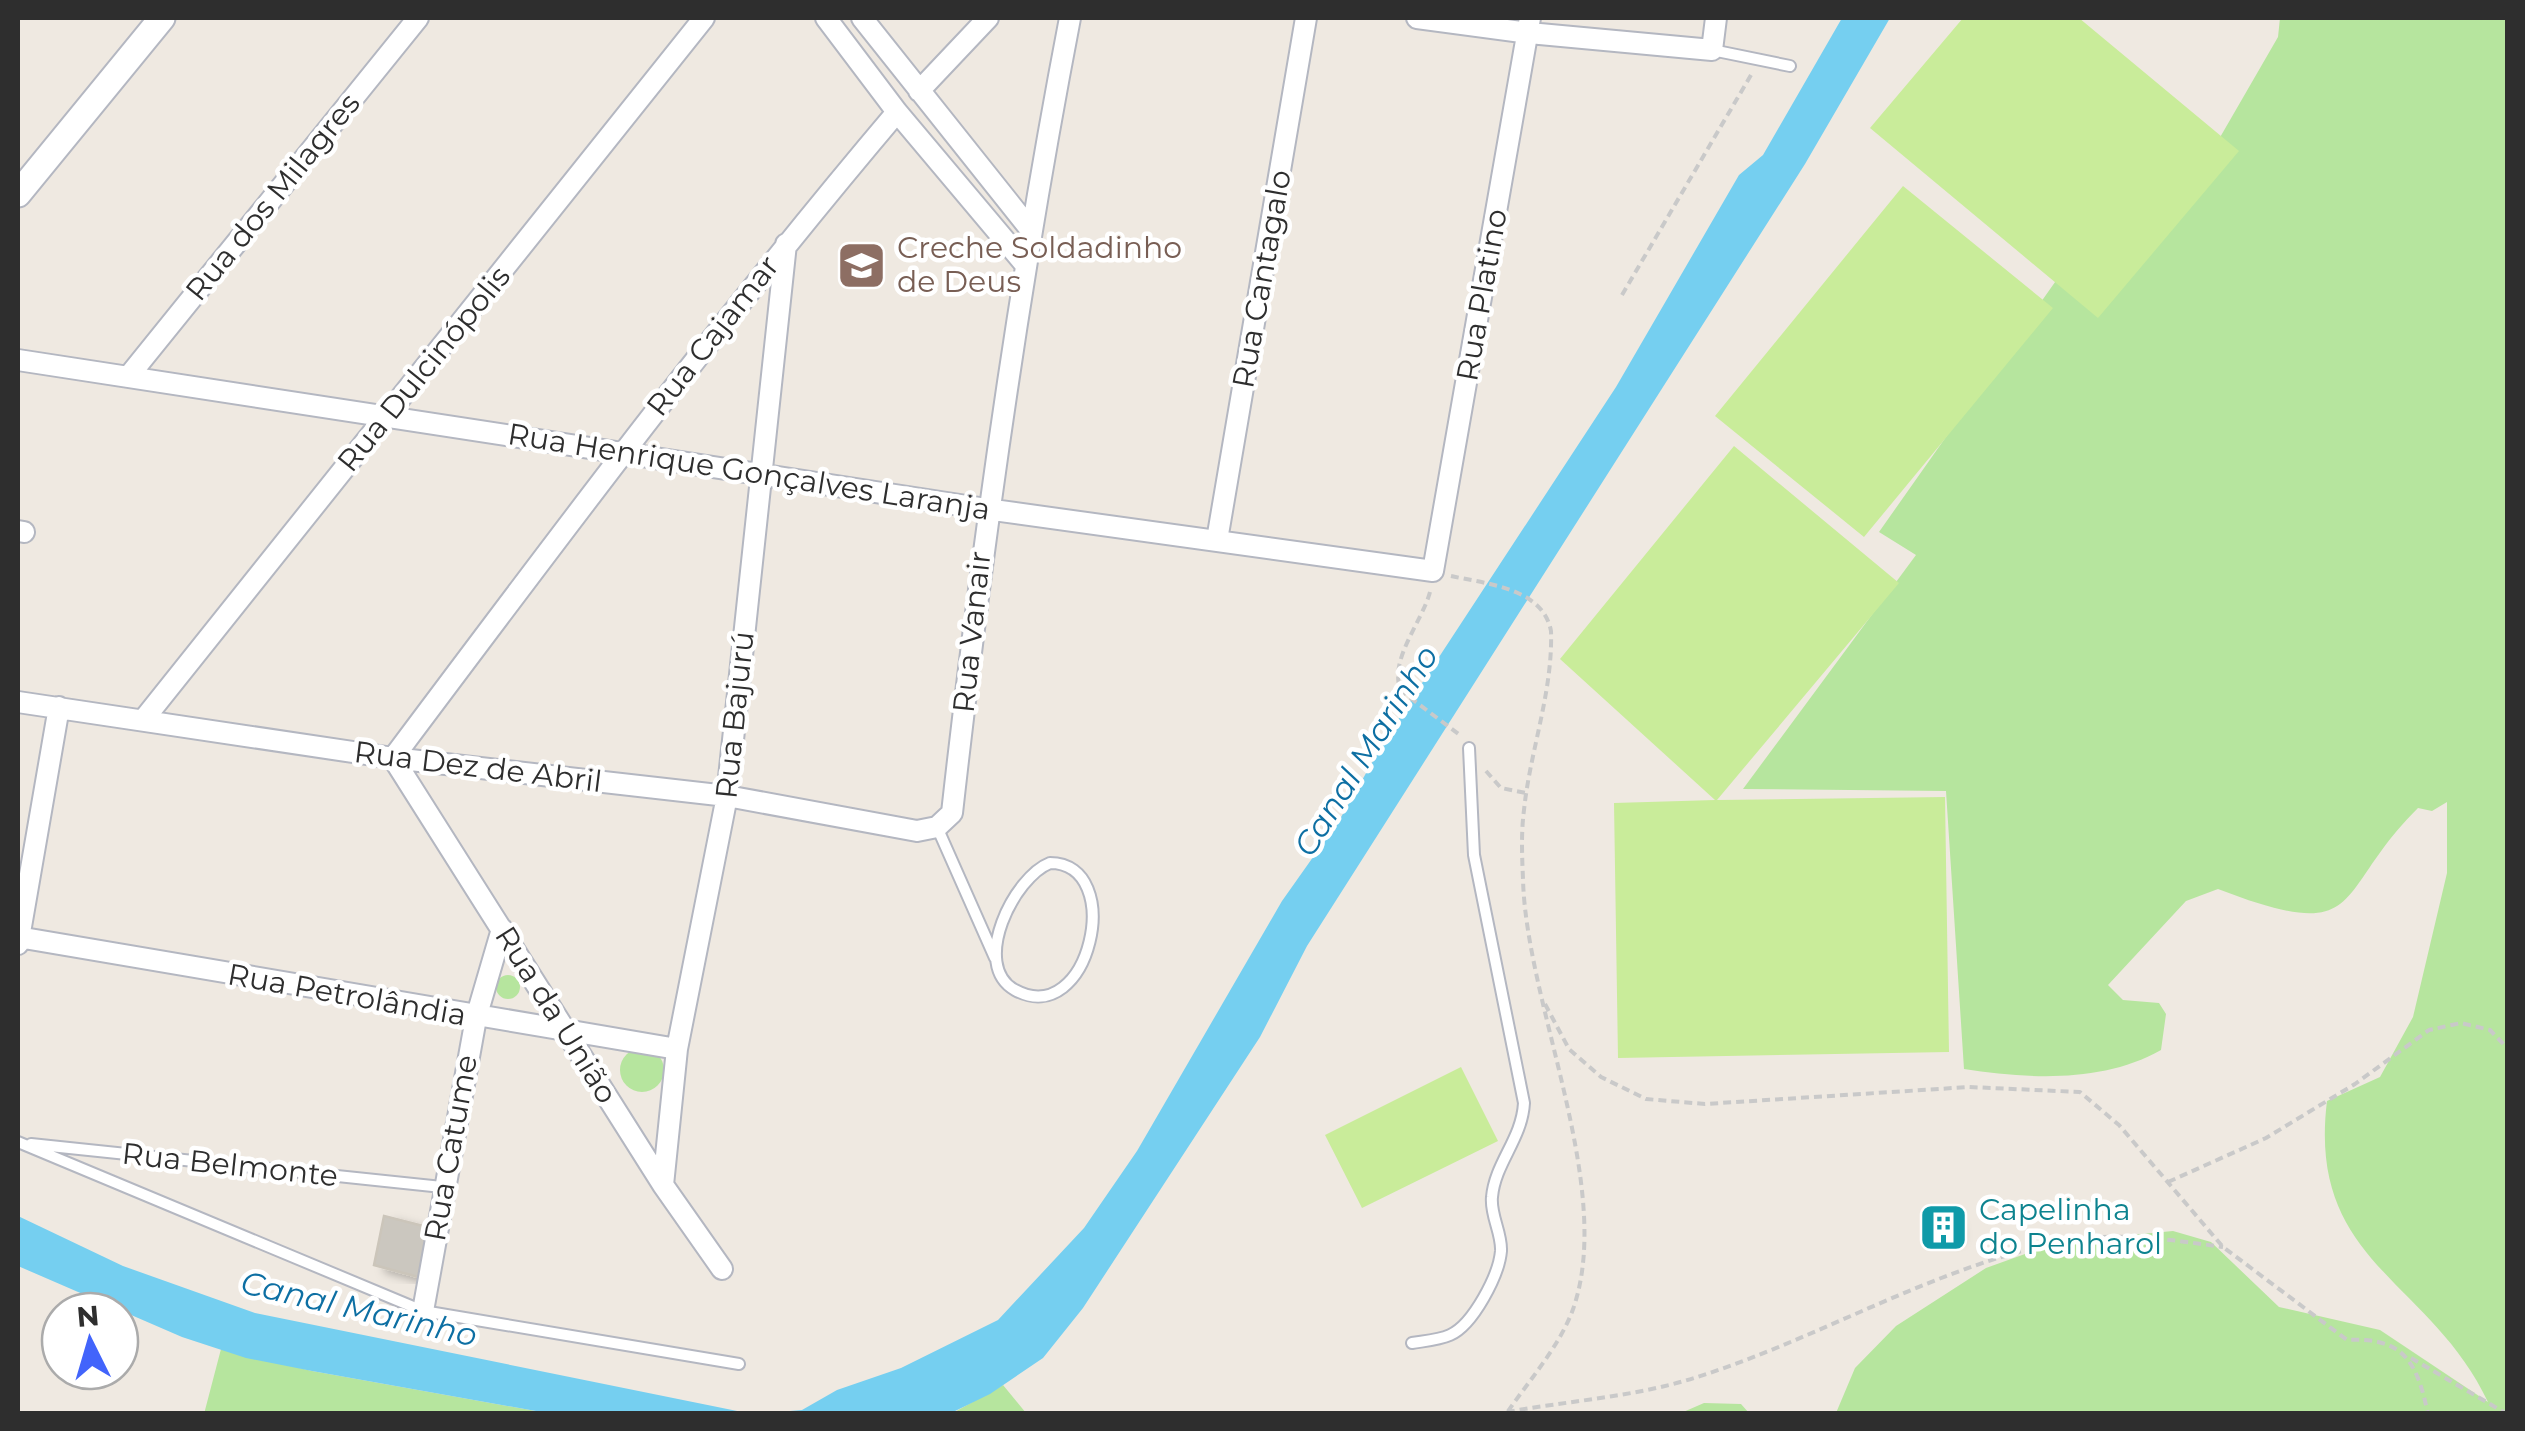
<svg xmlns="http://www.w3.org/2000/svg" width="2525" height="1431" viewBox="0 0 2525 1431" font-family="Montserrat,sans-serif">
<style>
.green{fill:#b6e59e}
.pitch{fill:#c9ec9a}
.water{fill:#75cff0}
.building{fill:#cbc7bf;stroke:#cbc5ba;stroke-width:2.5;filter:url(#shadow)}
.lines{fill:none;stroke-linecap:round;stroke-linejoin:round}
.service-casing{stroke:#b4b7c1;stroke-width:14}
.minor-casing{stroke:#b4b7c1;stroke-width:24}
.tertiary-casing{stroke:#b4b7c1;stroke-width:29}
.path{stroke:#c9c9c9;stroke-width:4;stroke-dasharray:8 5;stroke-linecap:butt}
.service{stroke:#fff;stroke-width:10}
.minor{stroke:#fff;stroke-width:20}
.tertiary{stroke:#fff;stroke-width:25}
.labels{text-anchor:middle;stroke-width:9;stroke-linejoin:round;paint-order:stroke}
.street-label{font-size:30px;fill:#2e2e2e;stroke:#fff}
.education-label{font-size:30px;fill:#785e54;stroke:#fff;text-anchor:start}
.culture-label{font-size:30px;fill:#0d838f;stroke:#fff;text-anchor:start}
.water-label{font-size:32px;font-style:italic;fill:#0d6fa3;stroke:#fff}
</style>
<defs>
<filter id="shadow"><feDropShadow dx="11" dy="6" stdDeviation="5" flood-color="#0004"/></filter>
</defs>
<rect width="100%" height="100%" fill="#efe9e1"/>
<path class="green" d="M2280,18h227v1395h-671l19,-45 41,-42 90,-58 72,-26 115,-11 38,11 68,65 101,23 108,72c-58,-123 -181,-139 -161,-301l53,-24 33,-60 34,-144v-71l-15,9 -14,-3c-87,86 -49,139 -200,81l-32,12 -78,84 15,15 36,3 7,11 -5,36c-58,33 -133,29 -197,19l-18,-278 -203,-2 173,-234 -37,-23 181,-257 155,-129 63,-109z
M496 987a12 12 0 1 1 24 0a12 12 0 1 1-24 0Z
M620 1070a22 22 0 1 1 44 0a22 22 0 1 1-44 0Z
M221,1349l91,22 235,42 -343,1z
M1003,1385l23,28 -75,1z
M1704,1403l37,1 8,9h-68z"/>
<path class="pitch" d="M1963,18h116l160,133 -141,167 -228,-190z
M1903,186l150,122 -189,229 -149,-121z
M1734,446l165,137 -182,217 228,-3 4,255 -331,6 -4,-255 101,-3 -155,-141z
M1461,1067l37,74 -136,67 -37,-73z"/>
<path class="water" d="M1842,18h48l-85,146 -498,782 -47,91 -177,271 -40,50 -53,36 -39,19h-185l36,-3 35,-20 64,-22 97,-48 86,-92 53,-77 145,-250 58,-82 46,-81 230,-351 123,-212 24,-20z
M18,1216l105,50 132,47 492,100h-200l-235,-42 -66,-13 -64,-21 -164,-71z"/>
<path class="building" d="M384,1216l43,11 -9,50 -44,-12z
M1949,1219l2,15 -11,2 -2,-16z"/>
<g class="lines">
<defs>
<path id="service" d="M1712,50l78,16
M937,827l58,131
M1050,863c77,0 40,168 -35,127 -45,-25 -1,-113 35,-127z
M18,1142l405,169 316,53
M31,1144l411,43
M1412,1343c12,-2 27,-3 38,-8 23,-10 49,-60 51,-84 1,-18 -11,-36 -9,-54 3,-34 30,-58 32,-94l-50,-248 -5,-107"/>
<path id="minor" d="M826,18l71,94 127,151
M862,18l168,211
M1417,18l112,15 183,17 4,-32
M919,91l69,-73
M18,360l968,149 447,62 97,-553
M128,377l290,-359
M18,531l6,1
M1217,540l89,-522
M18,702l375,56 334,38 190,35 20,-4 15,-14c30,-268 67,-530 118,-795
M144,719l560,-701
M18,937l659,112
M18,944l41,-237
M663,1185l14,-136 50,-253 59,-552
M722,1269l-59,-84 -270,-427c164,-219 327,-437 504,-646
M423,1311l53,-293 26,-89"/>
<path id="tertiary" d="M18,194l144,-176"/>
</defs>
<use href="#service" class="service-casing"/>
<use href="#minor" class="minor-casing"/>
<use href="#tertiary" class="tertiary-casing"/>
<path class="path" d="M1622,295l129,-220
M1451,576c36,8 92,12 100,55 2,61 -21,120 -27,179 -3,23 -2,46 -1,69 3,127 94,312 49,433 -14,36 -44,70 -66,102
M1430,592c-8,30 -42,69 -29,99l59,44
M1486,771l15,17 25,5
M1545,1004l24,45 32,28 45,22 59,5 264,-17 111,5 39,33 104,122 124,93c57,-3 70,22 81,74
M2168,1182l98,-44 89,-54 74,-54 32,-7 29,7 18,19
M2411,1358l96,56
M1507,1412c60,-11 127,-15 187,-34 126,-39 246,-115 377,-138 50,-8 102,0 152,7"/>
<use href="#service" class="service"/>
<use href="#minor" class="minor"/>
<use href="#tertiary" class="tertiary"/>
</g>
<defs>
<symbol id="school-square" viewBox="-11 -11 22 22"><rect x="-9" y="-9" width="18" height="18" rx="4" fill="#8d6e63" stroke="#fff"/><path d="M0-5L7-2L0 1L-7-2ZM-4 1L0 2.5L4 1V4Q0 6-4 4Z" fill="#fff"/></symbol>
<symbol id="building-square" viewBox="-11 -11 22 22"><rect x="-9" y="-9" width="18" height="18" rx="4" fill="#0f9aa8" stroke="#fff"/><path d="M-4-6H4V6H1V3H-1V6H-4ZM-2.5-4.3h1.7v1.8h-1.7ZM.8-4.3h1.7v1.8H.8ZM-2.5-1h1.7V.8h-1.7ZM.8-1h1.7V.8H.8Z" fill="#fff"/></symbol>
</defs>
<g fill-rule="evenodd">
<use href="#school-square" x="834" y="238" width="55" height="55"/>
<use href="#building-square" x="1916" y="1200" width="55" height="55"/>
</g>
<g class="labels">
<g class="street-label">
<text transform="translate(273 197) rotate(-51)" y="10">Rua dos Milagres</text>
<text transform="translate(1262 279) rotate(-80)" y="10">Rua Cantagalo</text>
<text transform="translate(1482 295) rotate(-80)" y="10">Rua Platino</text>
<text transform="translate(713 336) rotate(-52)" y="10">Rua Cajamar</text>
<text transform="translate(424 369) rotate(-51)" y="10">Rua Dulcinópolis</text>
<text transform="translate(749 472) rotate(9)" y="10">Rua Henrique Gonçalves Laranja</text>
<text transform="translate(972 632) rotate(-84)" y="10">Rua Vanair</text>
<text transform="translate(735 715) rotate(-84)" y="10">Rua Bajurú</text>
<text transform="translate(478 767) rotate(7)" y="10">Rua Dez de Abril</text>
<text transform="translate(347 995) rotate(10)" y="10">Rua Petrolândia</text>
<text transform="translate(556 1015) rotate(58)" y="10">Rua da União</text>
<text transform="translate(451 1148) rotate(-80)" y="10">Rua Catume</text>
<text transform="translate(230 1165) rotate(6)" y="10">Rua Belmonte</text>
</g>
<g class="education-label">
<text x="897" y="258">Creche Soldadinho<tspan x="897" dy="34">de Deus</tspan></text>
</g>
<g class="culture-label">
<text x="1979" y="1220">Capelinha<tspan x="1979" dy="34">do Penharol</tspan></text>
</g>
<g class="water-label">
<text transform="translate(1366 751) rotate(-58)" y="11">Canal Marinho</text>
<text transform="translate(359 1309) rotate(13)" y="11">Canal Marinho</text>
</g>
</g>
<rect width="2525" height="1431" fill="none" stroke="#2e2e2e" stroke-width="40"/>
<g transform="translate(90 1341) rotate(355)"><circle r="48" fill="#ffffff" stroke="#ababab" stroke-width="2.5"/>
<path d="M0-8L18 38L0 25L-18 38Z" fill="#4264fb"/>
<text y="-15" font-size="28" font-weight="bold" text-anchor="middle" fill="#2e2e2e">N</text>
</g>
</svg>
